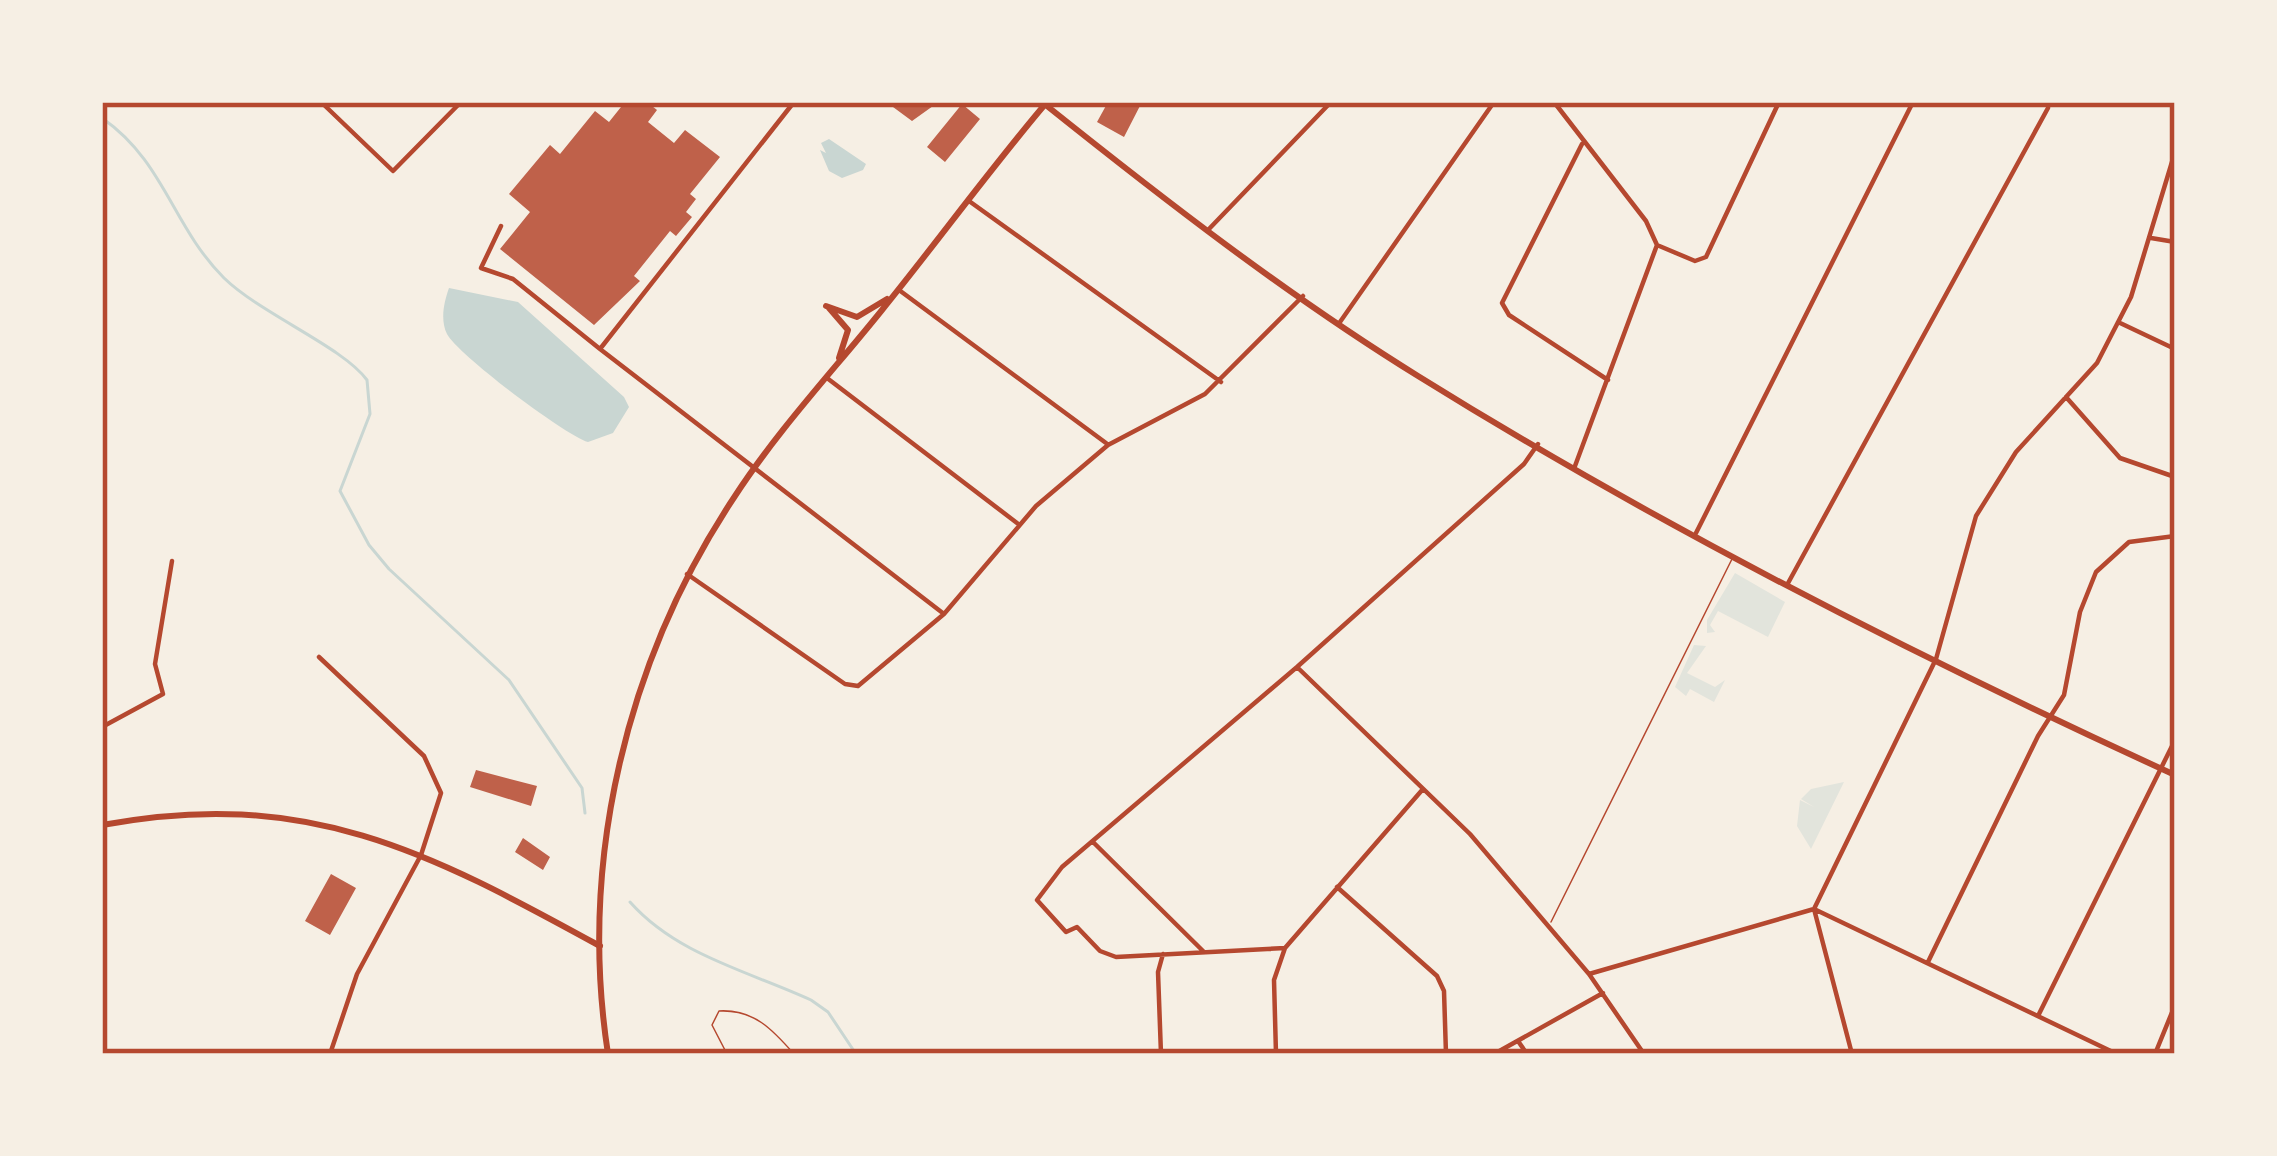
<svg xmlns="http://www.w3.org/2000/svg" width="2277" height="1156" viewBox="0 0 2277 1156" font-family="'DM Sans',sans-serif">
<style>
.green{fill:#e2e4dc}
.water{fill:#c9d6d2}
.lines{fill:none;stroke-linecap:round;stroke-linejoin:round}
.stream{stroke:#c9d6d2;stroke-width:3}
.building{fill:#bf614a}
.service{stroke:#b5482f;stroke-width:1.5}
.minor{stroke:#b5482f;stroke-width:4.5}
.secondary{stroke:#b5482f;stroke-width:6}
.trunk{stroke:#b5482f;stroke-width:6}
.neatline{fill:none;stroke:#b5482f;stroke-width:4.5}
</style>
<rect width="100%" height="100%" fill="#f6efe4"/>
<path class="green" d="M1735,573l50,29 -17,35 -50,-26 -8,14 5,7 -8,1v-13z
M1694,645l12,1 -19,27 28,14 10,-7 -11,22 -24,-13 -4,7 -11,-9z
M1844,782l-33,67 -14,-23 3,-26 14,7 -13,-8 10,-10z"/>
<path class="water" d="M829,139l37,25 -3,6 -21,8 -13,-7 -9,-21 6,3 -5,-10z
M449,288l69,14 106,95 5,10 -16,26 -25,9c-23,-7 -130,-87 -141,-108 -7,-14 -3,-32 2,-46z"/>
<g class="lines">
<path class="stream" d="M102,118c63,44 70,108 122,160 37,36 119,69 143,102l3,34 -30,77 29,54 20,24 120,111 73,108 3,25
M630,902c47,53 118,69 181,98l17,12 28,42"/>
</g>
<path class="building" d="M625,102h22l10,8 -9,12 26,21 11,-13 35,27 -30,37 6,5 -10,13 6,5 -16,19 -6,-5 -36,45 6,5 -46,44 -94,-76 30,-37 -21,-18 41,-49 10,9 35,-43 14,11z
M898,102h29l6,4 -21,15 -19,-14z
M1108,102h34l-18,35 -27,-15z
M962,104l18,15 -35,43 -18,-15z
M476,770l61,16 -6,20 -61,-19z
M523,838l27,19 -7,13 -28,-18z
M331,874l25,14 -26,47 -25,-14z"/>
<g class="lines">
<path class="service" d="M1551,922l181,-363
M727,1054l-15,-29 7,-14c35,-2 54,19 75,43"/>
<path class="minor" d="M321,102l72,69 68,-69
M794,102l-194,247 344,265
M1554,102l92,119 11,24
M1582,144l-80,159 7,12 99,65
M969,201l252,181
M501,226l-20,42 32,11 87,70
M1209,229l122,-127
M2151,238l24,4
M1657,245l38,16 11,-4 73,-155
M899,290l207,153
M1340,322l154,-220
M2118,322l57,27
M827,378l190,145
M2066,397l54,61 55,19
M1575,466l82,-221
M1696,533l217,-431
M687,574l158,110 13,2 86,-72 92,-108 72,-61 97,-51 98,-98
M1787,585l261,-477
M319,657l105,99 17,37 -20,62 -64,119 -27,80
M1297,667l173,167 119,140 55,80
M102,727l61,-33 -8,-30 17,-103
M1423,789l-138,159 -169,9 -16,-6 -23,-24 -11,5 -29,-32 25,-33 235,-200 227,-203 14,-20
M1093,842l111,110
M1337,887l100,89 7,15 2,63
M1928,962l110,-226 26,-41 16,-83 16,-40 33,-30 46,-6
M1589,974l225,-65 303,145
M2039,1014l136,-274
M1518,1041l9,13
M1161,1054l-3,-82 5,-18
M1276,1054l-2,-74 11,-32
M1494,1054l109,-61
M1852,1054l-38,-145 122,-250 40,-143 40,-64 81,-89 34,-66 44,-145
M2155,1054l20,-49"/>
<path class="secondary" d="M1042,102c120,96 245,193 376,274 241,150 499,281 757,399
M102,825c204,-38 325,26 498,121"/>
<path class="trunk" d="M826,306l31,11 30,-18
M829,308l19,22 -9,28
M608,1054c-30,-194 19,-396 127,-558 43,-66 98,-125 147,-186 56,-69 108,-141 165,-208"/>
</g>
<rect width="2277" height="1156" fill="none" stroke="#f6efe4" stroke-width="210"/>
<rect x="105" y="105" width="2067" height="946" class="neatline"/>
</svg>
